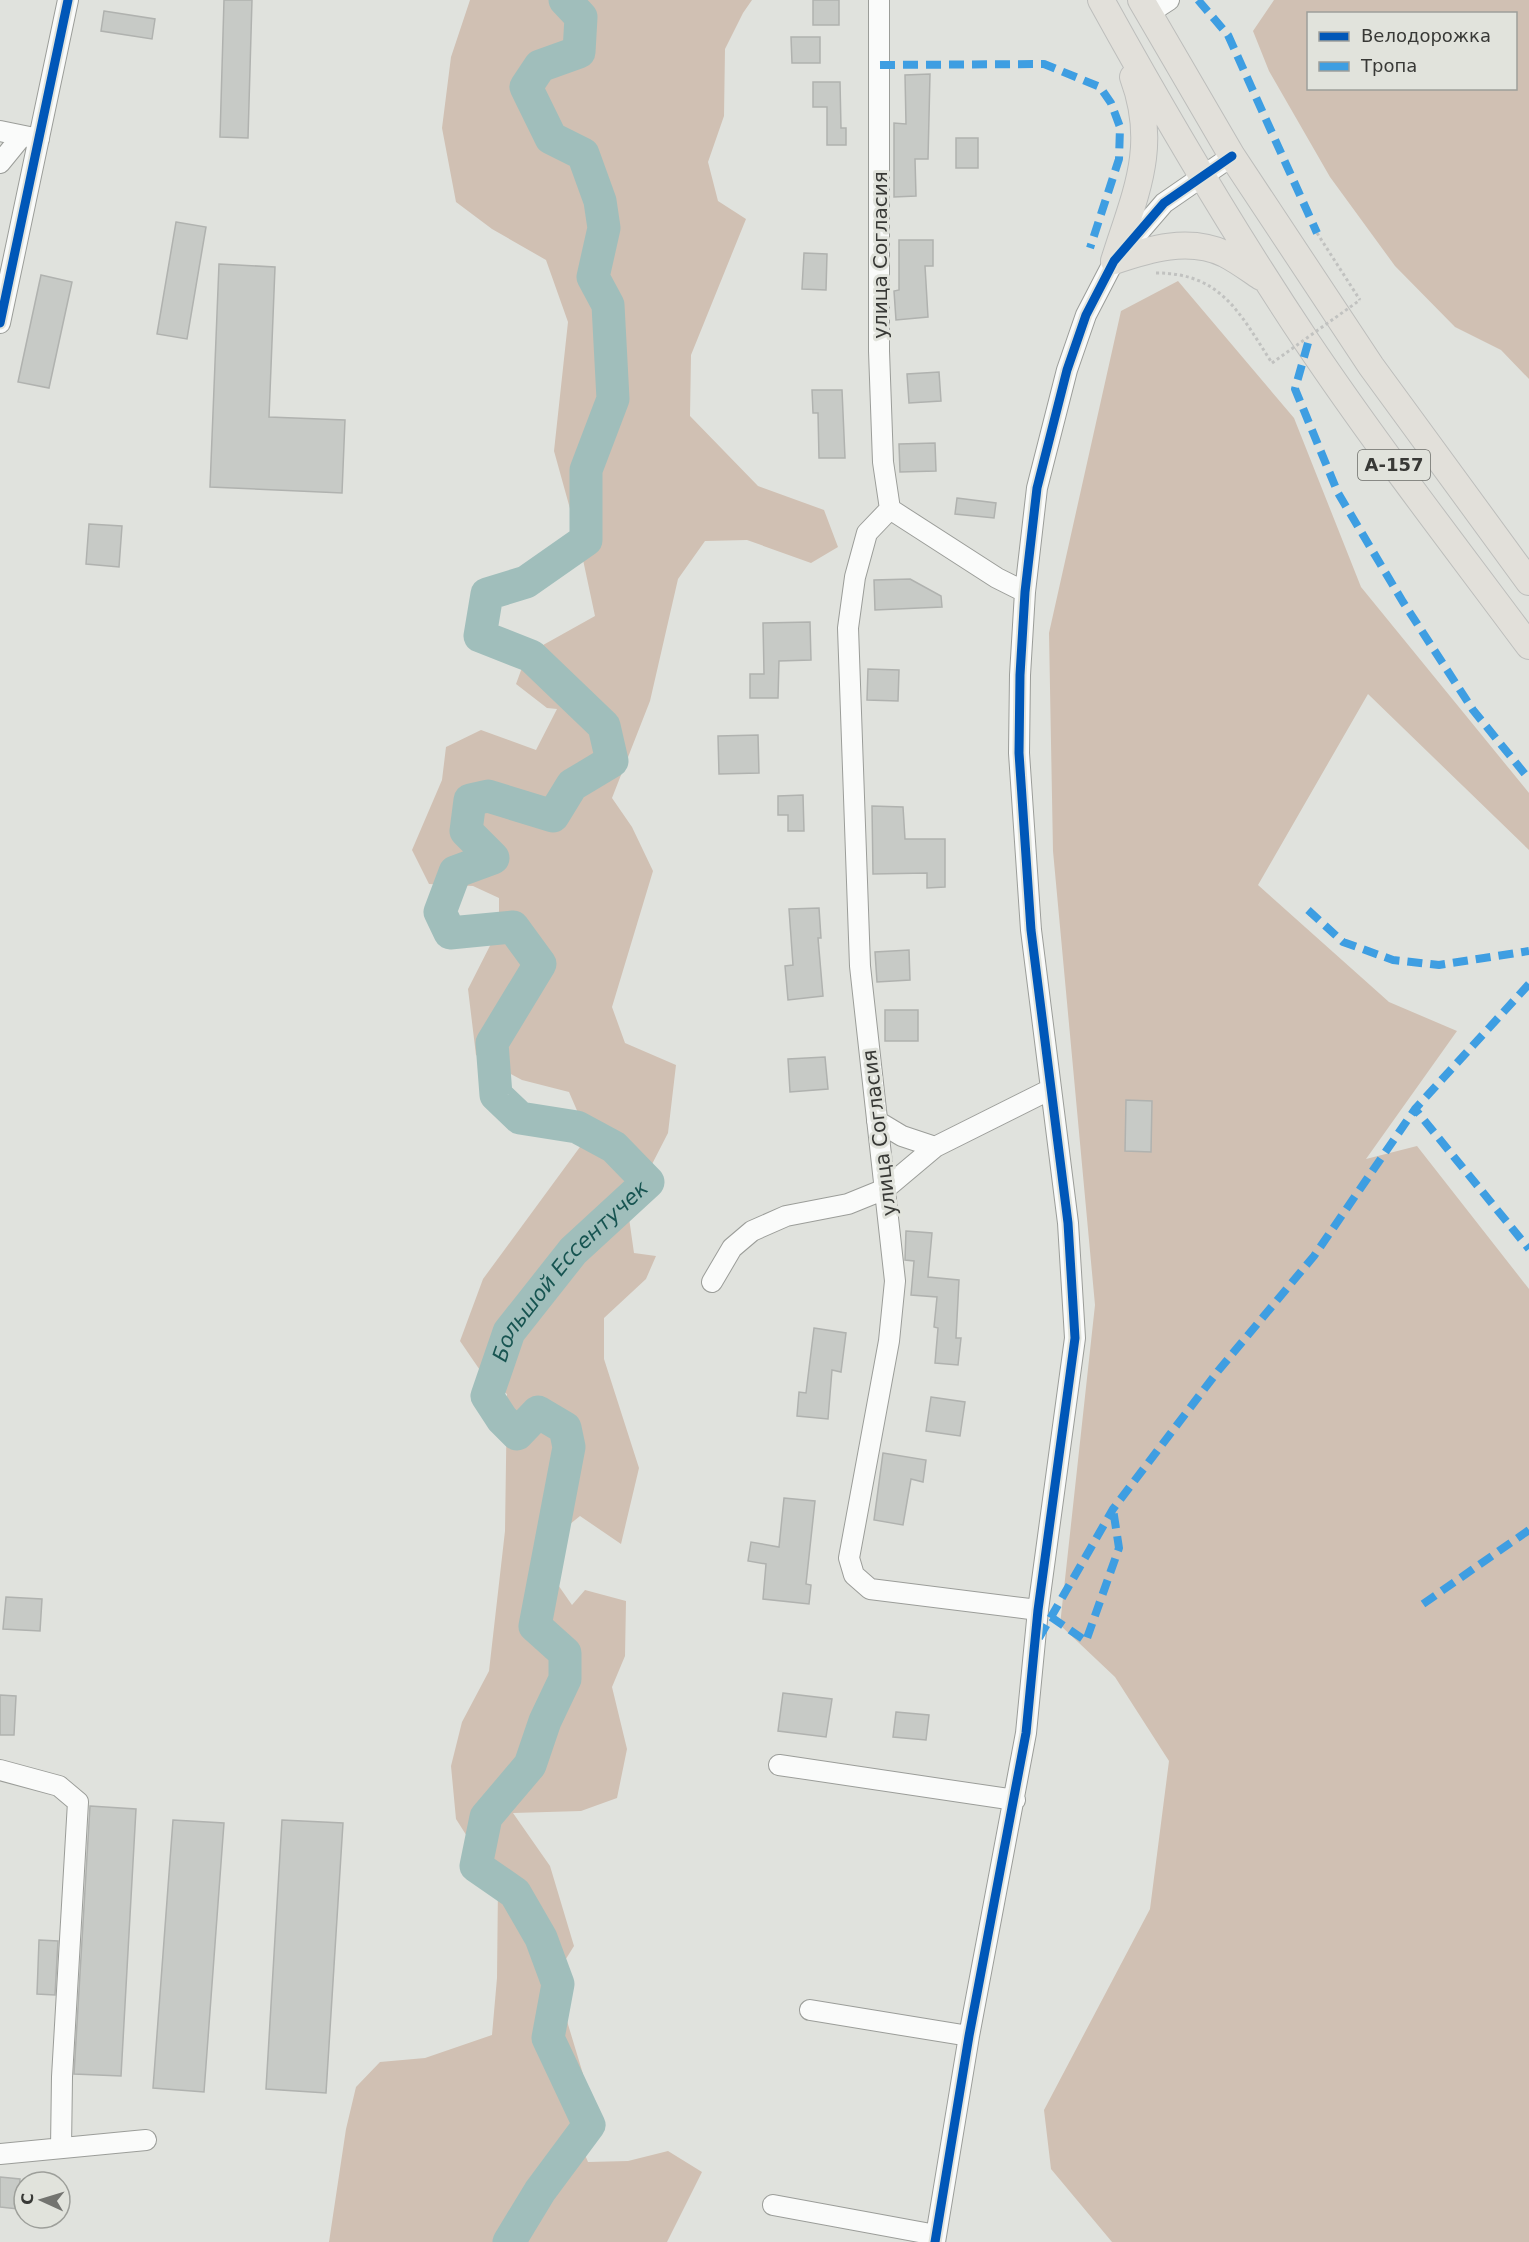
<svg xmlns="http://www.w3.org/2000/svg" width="1529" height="2242" viewBox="0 0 1529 2242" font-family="'DejaVu Sans',sans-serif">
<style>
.forest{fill:#d0c0b3;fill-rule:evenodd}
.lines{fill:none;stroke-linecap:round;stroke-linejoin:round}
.river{stroke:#a0bebb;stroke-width:33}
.building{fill:#c7cac6;stroke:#b0b2af;stroke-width:1.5}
.minor-casing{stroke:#9b9d99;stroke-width:22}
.major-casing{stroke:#bdbebc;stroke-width:28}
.path{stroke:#c1c2c0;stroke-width:3;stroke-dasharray:3 3;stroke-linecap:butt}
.minor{stroke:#fafbfa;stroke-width:20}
.major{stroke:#e2e0da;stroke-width:26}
.path-bridge{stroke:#c1c2c0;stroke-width:3;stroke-dasharray:3 3;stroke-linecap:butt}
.quiet{stroke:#3e9ee2;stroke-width:8;stroke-dasharray:15 8;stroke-linecap:butt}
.cycleway-casing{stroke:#e1e3dc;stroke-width:13}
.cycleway{stroke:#0057b8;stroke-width:9}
.labels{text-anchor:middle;stroke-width:6;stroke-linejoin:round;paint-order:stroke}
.shield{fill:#e1e3dc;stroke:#6b6c68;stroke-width:1.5}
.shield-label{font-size:18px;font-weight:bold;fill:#383936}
.street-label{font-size:20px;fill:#383936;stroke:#e1e3dc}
.water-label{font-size:21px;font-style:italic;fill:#175451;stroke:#e1e3dc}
</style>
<rect width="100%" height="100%" fill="#e0e2dd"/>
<path class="forest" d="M470,0h282l-9,13 -18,36 -1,67 -16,46 10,39 28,18 -55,136 -1,61 68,70 66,24 14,37 -27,16 -64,-23 -42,1 -27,38 -28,122 -38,97 20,29 21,44 -41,136 13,36 51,22 -8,68 -40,78 6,42 22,3 -10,23 -42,39v41l35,109 -18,76 -41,-28 -21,17 -12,36 25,36 13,-15 41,11 -1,55 -13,31 15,62 -10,49 -36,13 -68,2 37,53 24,80 -20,32 29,96 -5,17 -1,45 11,26 40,-1 40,-10 34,21 -35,70h-338l17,-113 10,-42 24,-25 45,-4 67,-23 5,-57 1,-93 -42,-66 -5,-53 11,-44 27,-51 16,-140 2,-137 -21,-15 -26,-38 23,-62 105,-143 -19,-44 -47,-12 -46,-25 -8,-66 31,-61v-30l-26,-12 -44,-2 -17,-34 30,-70 4,-33 35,-17 55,20 21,-41 -10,-1 -31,-24 11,-30 68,-38 -16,-75 -25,-90 14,-129 -22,-62 -54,-31 -36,-27 -14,-74 9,-71z
M1274,0h255v379l-28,-29 -46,-23 -60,-61 -65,-89 -61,-106 -16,-40zM1308,14h208v74h-208z
M1178,281l116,137 67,169 168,206v57l-161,-156 -110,191 131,117 68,29 -91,128 51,-13 112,143v953h-417l-61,-73 -7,-59 106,-201 19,-148 -54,-84 -55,-52 35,-320 -42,-454 -4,-218 72,-322z"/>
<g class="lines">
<path class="river" id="s1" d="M509,2242l31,-51 49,-66 -41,-87 10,-54 -17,-46 -26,-45 -39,-27 10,-49 44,-52 15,-44 20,-42v-26l-30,-27 34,-179 -4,-19 -27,-16 -21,22 -15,-15 -15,-23 22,-64 64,-81 75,-69 -34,-35 -37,-20 -57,-9 -24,-23 -4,-52 48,-79 -27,-37 -63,6 -10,-21 15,-40 38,-14 -27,-27 4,-31 18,-4 65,20 19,-31 40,-24 -8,-35 -73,-70 -51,-20 7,-42 39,-12 60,-42v-70l27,-71 -5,-94 -15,-28 11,-49 -4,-27 -17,-47 -32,-16 -25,-51 14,-21 39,-14 2,-35 -16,-17"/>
</g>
<path class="building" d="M224,0h28l-4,138 -28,-1z
M813,0h26v25h-26z
M104,11l51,8 -3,20 -51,-8z
M791,37h29v26h-28z
M930,74l-2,85h-13l1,37 -22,1v-74l12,1 -1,-49z
M813,82h27l1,46h5v17h-19v-38h-14z
M956,138h22v30h-22z
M176,222l30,5 -19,112 -30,-5z
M899,240h34v26h-8l3,51 -32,3 -2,-29 5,-1z
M804,253l23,1 -1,36 -24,-1z
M219,264l56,3 -6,150 76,3 -3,73 -132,-6z
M41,275l31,7 -23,106 -31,-6z
M939,372l2,29 -32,2 -2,-29z
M812,390h30l3,68h-26l-1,-45h-5z
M935,443l1,28 -36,1 -1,-28z
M957,498l39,5 -2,15 -39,-4z
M89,524l33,2 -3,41 -33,-3z
M910,579l31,17 1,11 -67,3 -1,-30z
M810,622l1,38 -32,1 -1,37h-28v-24h14l-1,-51z
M868,669l31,1 -1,31 -31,-1z
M758,735l1,38 -40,1 -1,-38z
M803,795l1,36h-16v-16h-10v-19z
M872,806l31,1 2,32h40v48l-18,1v-15l-54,1z
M819,908l2,30h-3l5,58 -35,4 -3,-34 8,-1 -4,-56z
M909,950l1,30 -33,2 -2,-30z
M885,1010h33v31h-33z
M825,1057l3,32 -38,3 -2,-33z
M1126,1100l26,1 -1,51 -26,-1z
M906,1231l26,2 -4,44 31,3 -3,58h5l-3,27 -23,-2 3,-35 -4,-1 3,-30 -26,-2 3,-34 -9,-1z
M814,1328l32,5 -5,39 -9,-2 -4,49 -31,-3 2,-24 7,1z
M931,1397l34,5 -5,34 -34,-5z
M883,1453l43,7 -3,22 -12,-3 -8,46 -29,-5z
M784,1498l31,3 -9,83 5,1 -2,19 -46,-5 3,-35 -18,-3 3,-19 28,5z
M6,1597l36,2 -2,32 -37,-2z
M783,1693l49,6 -6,38 -48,-6z
M0,1695l16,1 -2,39h-14z
M896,1712l33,3 -3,25 -33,-3z
M90,1806l46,3 -15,267 -47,-2z
M173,1820l51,3 -20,269 -51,-4z
M282,1820l61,3 -17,270 -60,-4z
M39,1940l19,1 -3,54 -18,-1z
M0,2177l20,2 -2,30 -18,-2z"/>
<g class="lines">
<defs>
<path id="minor" d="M879,0v351l4,111 7,47
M1149,13l20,-13
M0,131l39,8
M0,163l22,-27
M0,323l68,-323
M1025,592l-28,-14 -107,-69 -23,24 -12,44 -7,51 12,338 35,315 -6,60 -40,217 5,17 16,14 168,21
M877,1121l25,15 33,11
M712,1282l20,-34 20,-17 34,-15 62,-12 37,-15 50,-42 116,-58
M779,1765l236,35
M0,1770l59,16 19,16 -16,275 -1,71
M810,2010l159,26
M0,2154l146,-14
M773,2205l163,30
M935,2242l34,-206 57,-303 12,-123 37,-272 -7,-115 -37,-293 -12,-177 1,-78 5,-83 12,-104 30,-118 19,-55 28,-54 50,-58 68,-47"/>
<path id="major" d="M1101,0c64,116 132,231 206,342 70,104 147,203 222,304
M1141,0l91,156 139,210 158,216
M1114,261c21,-67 45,-114 19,-184
M1114,261c35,-12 75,-24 111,-7 12,6 24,15 36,23"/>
</defs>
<use href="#minor" class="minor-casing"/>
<use href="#major" class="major-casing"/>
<path class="path" d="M1317,233l43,67
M1156,273c66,0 84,41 116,90"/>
<use href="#minor" class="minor"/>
<use href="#major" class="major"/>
<path class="path-bridge" d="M1272,363l88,-63"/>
<path class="quiet" d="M1198,0l30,35 89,198
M880,65l164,-1 56,23 11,16 9,24 -1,32 -29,89
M1308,343l-13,46 43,104 65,109 70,108 56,69
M1308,910l35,32 50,18 46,5 90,-14
M1529,984l-114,125 114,140
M1423,1604l106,-74
M1051,1617l35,24 33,-93 -6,-39
M1039,1638l74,-129 105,-138 96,-115 101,-147"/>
<defs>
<path id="cycleway" d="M0,323l68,-323
M935,2242l34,-206 57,-303 12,-123 37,-272 -7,-115 -37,-293 -12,-177 1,-78 5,-83 12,-104 30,-118 19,-55 28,-54 50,-58 68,-47"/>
</defs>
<use href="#cycleway" class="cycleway-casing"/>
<use href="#cycleway" class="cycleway"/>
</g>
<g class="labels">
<rect class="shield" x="1358" y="450" width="72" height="30" rx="4.5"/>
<g class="shield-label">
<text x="1394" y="471">А-157</text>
</g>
<g class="street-label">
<text transform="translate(880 255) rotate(-90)" y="7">улица Согласия</text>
<text transform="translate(879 1133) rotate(-97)" y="7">улица Согласия</text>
</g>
<g class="water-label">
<text dy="7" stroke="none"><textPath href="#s1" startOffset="1184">Большой Ессентучек</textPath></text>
</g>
</g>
<rect x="1307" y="12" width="210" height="78" fill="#e1e3dc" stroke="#9d9f9a" stroke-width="1.5"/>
<rect x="1319" y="32" width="30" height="9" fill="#0057b8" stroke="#9d9f9a" stroke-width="1.5"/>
<text x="1361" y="42" font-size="18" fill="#383936">Велодорожка</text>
<rect x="1319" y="62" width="30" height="9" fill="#3e9ee2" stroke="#9d9f9a" stroke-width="1.5"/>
<text x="1361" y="72" font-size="18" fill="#383936">Тропа</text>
<g transform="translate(42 2200) rotate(274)"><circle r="28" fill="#e1e3dc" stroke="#9d9f9a" stroke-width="1.5"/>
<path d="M0-4.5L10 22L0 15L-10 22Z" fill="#737470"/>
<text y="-9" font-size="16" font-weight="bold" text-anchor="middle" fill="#383936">С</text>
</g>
</svg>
